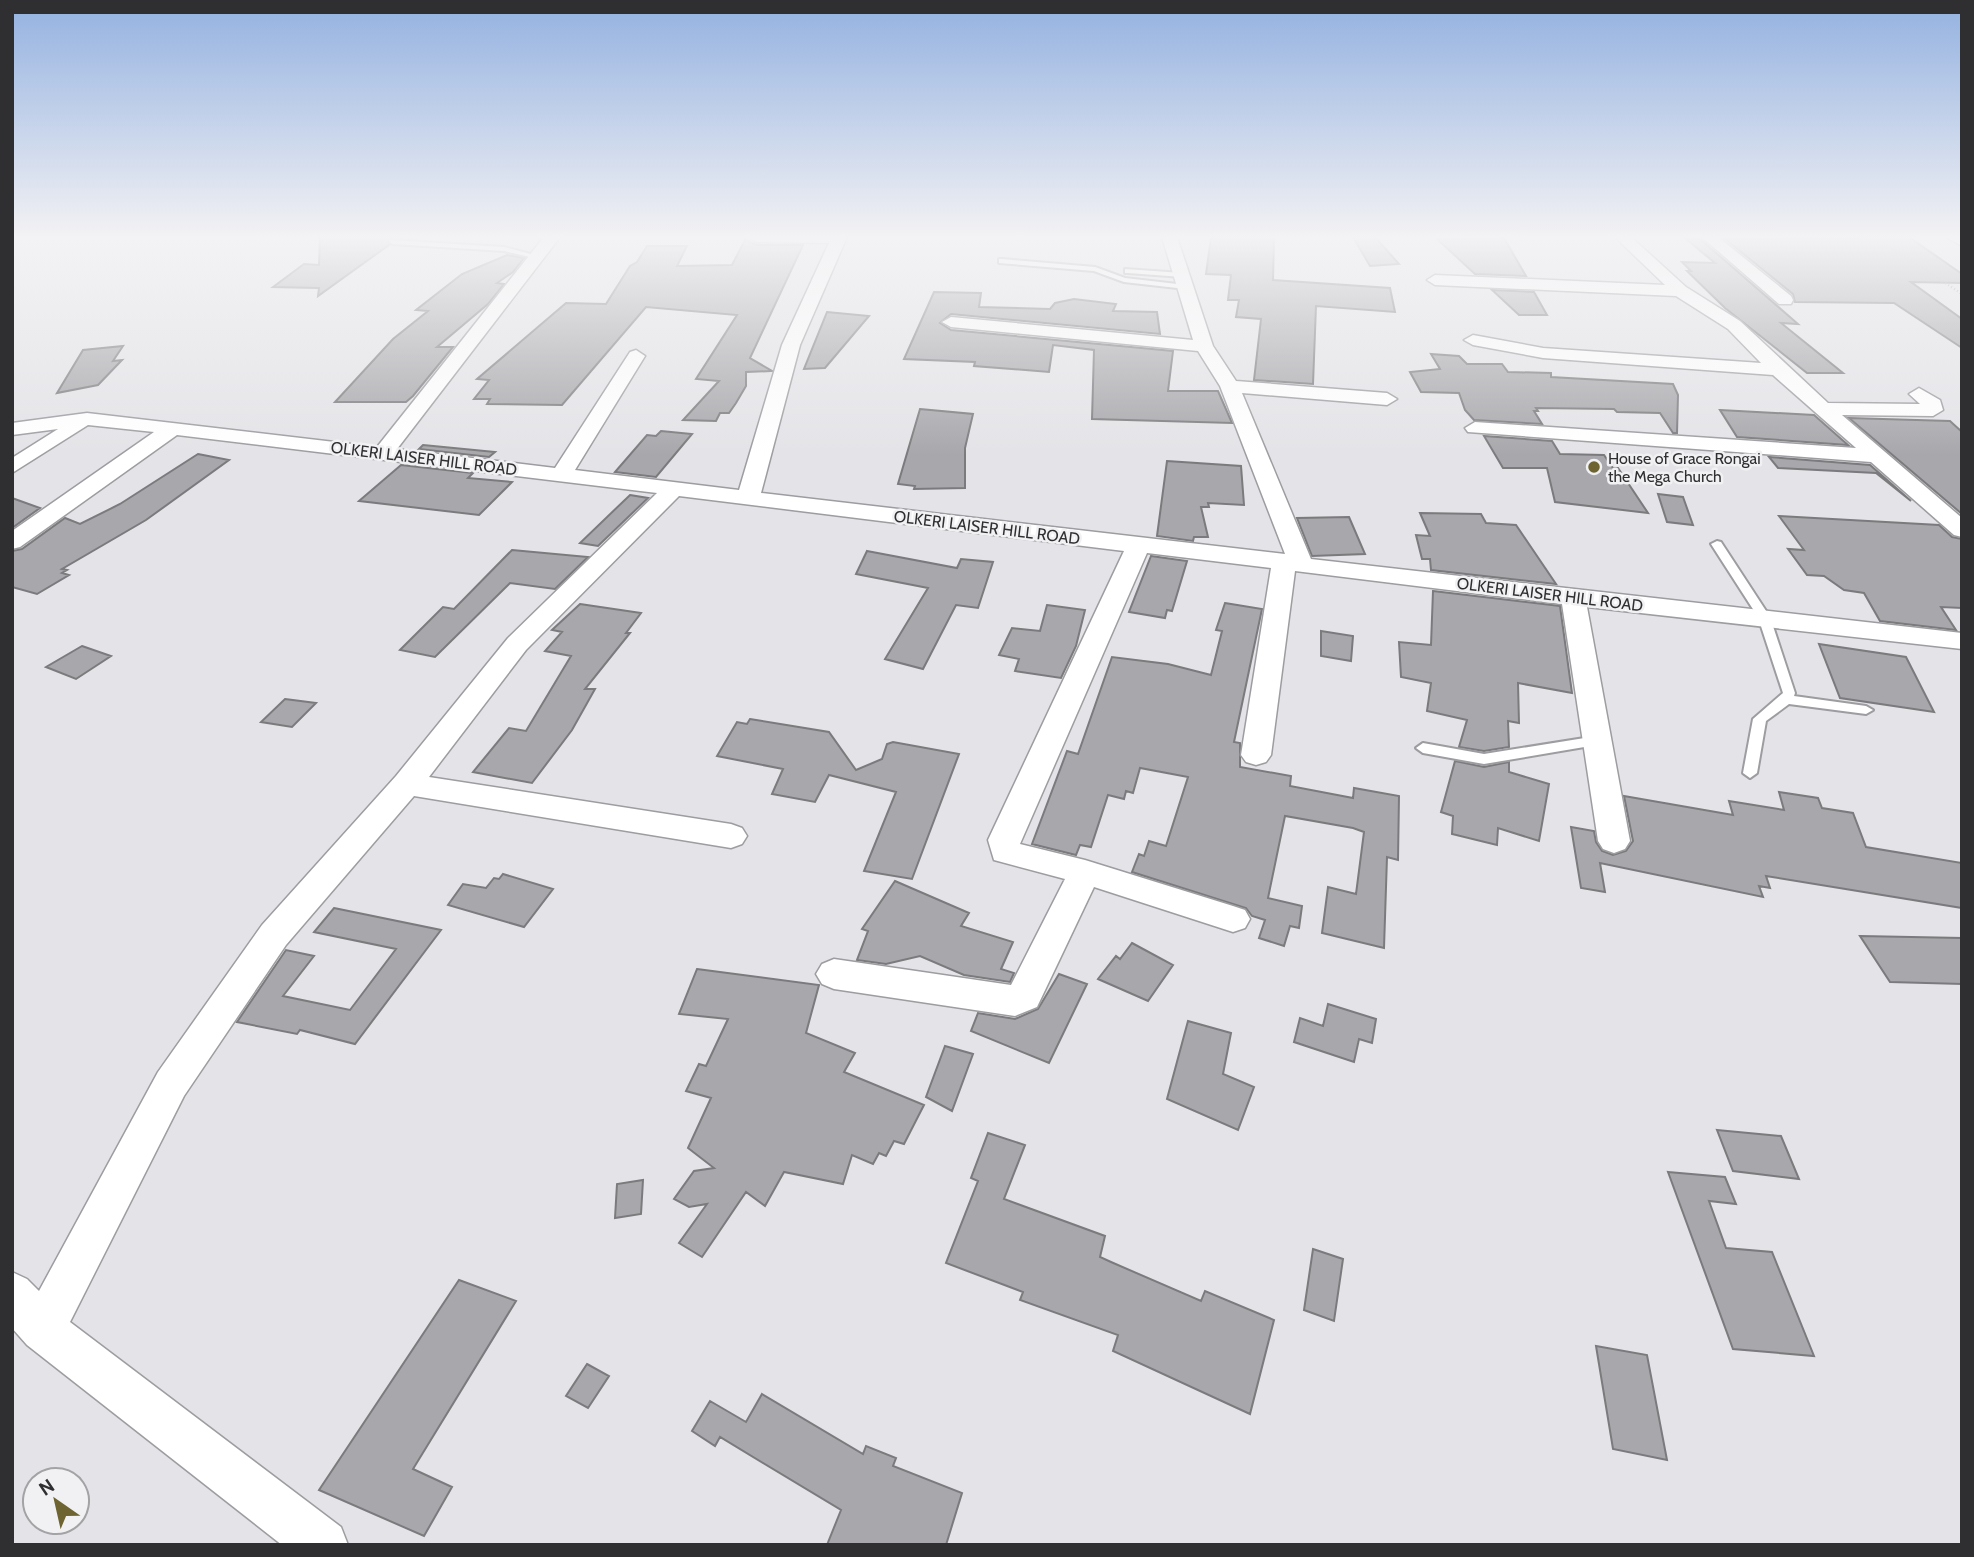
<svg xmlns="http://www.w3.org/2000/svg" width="1974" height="1557" viewBox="0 0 1974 1557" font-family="Cabin,sans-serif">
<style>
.building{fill:#a8a7ab;stroke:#7b7a7d;stroke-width:2}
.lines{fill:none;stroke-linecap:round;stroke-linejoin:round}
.lane-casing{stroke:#9d9ca0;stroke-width:4}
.street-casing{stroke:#9d9ca0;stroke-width:3}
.path{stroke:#9f9ea2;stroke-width:2.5;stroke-dasharray:1 2.5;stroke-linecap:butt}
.lane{fill:#fff;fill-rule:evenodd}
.street{fill:#fff;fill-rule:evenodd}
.poi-dot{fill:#6d6431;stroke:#f1f1f4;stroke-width:2.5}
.labels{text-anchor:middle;stroke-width:5;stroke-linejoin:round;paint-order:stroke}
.far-street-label{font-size:16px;fill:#2f2e30;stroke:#f1f1f4}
.far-poi-label{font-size:16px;fill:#2f2e30;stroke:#f1f1f4;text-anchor:start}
</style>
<rect width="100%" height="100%" fill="#e4e3e7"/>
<path class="building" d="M320,237h81l-14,1 2,7 -71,51 1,-8 -46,-1 31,-23 15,1z
M1211,237h63l-1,43 117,8 5,24 -79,-6 -3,78 -59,-4 7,-61 -25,-2 3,-17h-11l3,-25 -25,-1z
M1353,237h22l24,27 -29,2z
M1909,237l53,37v9l-51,-1 51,37v29l-68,-45 -99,-1 -2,-8 -68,-55z
M1504,238l22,38 -51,-2 -38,-35z
M1686,239h14l98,85 -17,-1 62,50h-36l-82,-65 -38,-37h4l-9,-9 33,1z
M745,240l12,5h46l-53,113 22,13 -26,1v14l-10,17 -7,10h-9l-4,8 -33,-1 36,-39 -23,-2 41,-64 -91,-8 -84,98 -75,-1 3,-5h-16l15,-19 -12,-1 89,-76 40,1 24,-38 7,-4 10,-16h40l-10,20 55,-1z
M507,255l17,3 -11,14 -16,11 7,1 -16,20 -51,43h16l-40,49 -7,6h-71l58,-63 35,-28 -12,-1 46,-36z
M1492,290l42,2 13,23h-28z
M934,292l47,1 -2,14 71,2 5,-6 19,-4 42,5 -3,7 44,1 3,22 -209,-20 -11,9 11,7 222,21 -5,40h50l14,32 -140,-4 2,-69 -41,-5 -4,27 -75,-6 1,-4 -71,-3z
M827,312l42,4 -44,52 -21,1z
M123,346l-10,15 9,-1 -24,25 -41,8 26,-43z
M1431,354l28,2 8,8h35l6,8 43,1v4l122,7 5,11 -1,38h-4l-13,-20 -43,-1 -3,-3 -78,-1 2,3h-4l8,13 -68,-4 -9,-10 -6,-17 -38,-1 -11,-20 30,-3z
M920,409l53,5 -8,34v40l-51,1 1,-3 -17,-2z
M1720,410l94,5 34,30 -111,-8z
M1849,418l101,3 12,11v82z
M661,431l31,3 -36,43 -41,-5 32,-37 9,1z
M1484,436l68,5 8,13 44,1 9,13h5l30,45 -93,-11 -8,-34h-44z
M423,445l72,7 -6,5 -70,-8z
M198,454l31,6 -83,60 -84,49 5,1 -5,3 7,2 -32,19 -25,-7v-36l10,-2 43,-31 15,6 40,-20z
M1769,457l101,8 41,36 -35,-28 -98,-5z
M1167,461l74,5 3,39 -36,-2 1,4h-8l7,30h-14l-1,4 -36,-5z
M401,465l72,8 -5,5 44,4 -33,33 -120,-14z
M1658,494l25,3 10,28 -26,-3z
M630,495l18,3 -50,48 -18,-3z
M12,498l28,10 -28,20z
M1420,513l61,1 5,9 30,2 40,59 -125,-14 -1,-11h-8l-6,-24 14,1z
M1779,516l160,9 13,12 10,2v69l-21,-1 15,23 -76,-9 -16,-28 -20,-3 -20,-14 -17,-1 -19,-26 16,1z
M1349,517l16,37 -53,2 -15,-38z
M512,550l76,7 -33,32 -45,-6 -75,74 -35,-7 43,-43 11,2z
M867,551l90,17 4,-9 32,3 -15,46 -22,-3 -33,64 -38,-10 43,-71 -72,-14z
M1151,556l36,5 -15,50 -5,-1 -2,8 -36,-6z
M1433,591l127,15 12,87 -54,-10 1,40 -11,-2 1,26 -25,4 -25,-4 8,-27 -40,-9 4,-28 -30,-6 -2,-35 32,3z
M1225,603l37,6 -28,133 6,1v24l51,9 -1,10 63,12 1,-10 45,8 -1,64 -11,-3 -3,91 -62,-15 6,-46 28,7 8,-62 -11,-4 -68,-12 -17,82 34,8 -3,22 -9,-2 -6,20 -25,-8 6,-18 -13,-4 -6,-8 -114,-36 7,-18 5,2 5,-15 17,5 22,-69 -48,-9 -7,25 -7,-2 -2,8 -16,-4 -17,52 -11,-2 -4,10 -44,-11 35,-93 11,3 34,-97 56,7 43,11 11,-44 -6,-1z
M580,604l61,9 -15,20h4l-45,56h10l-23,41 -40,53 -59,-11 36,-44 17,3 45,-75 -26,-5 17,-19 -10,-2z
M1047,605l38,5 -9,36 -15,32 -46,-7 4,-12 -20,-4 13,-27 28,3z
M1321,631l32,5 -2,25 -30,-5z
M1819,644l87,13 28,55 -94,-14z
M82,646l29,10 -35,23 -30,-12z
M285,699l31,4 -24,24 -31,-5z
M750,719l79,13 27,38 26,-11 5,-15 6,-2 66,12 -47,125 -48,-8 32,-79 -67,-17 -14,27 -43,-8 11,-25 -66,-13 20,-34 10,2z
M1455,761l29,6 25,-5v10l40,12 -10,57 -41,-13 -1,17 -45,-11 1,-18 -12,-4z
M1779,792l39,6 4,10 31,5 13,34 96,16v45l-196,-32 4,12 -11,-2 4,11 -163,-34 5,29 -24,-4 -10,-61 23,4 2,11 6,9 11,4 13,-4 7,-10 -9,-45 109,19 -4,-14 55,9z
M503,874l50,15 -29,38 -76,-22 15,-21 23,4 8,-10 5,1z
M895,881l74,32 -8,13 52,16 -12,27 13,4 -4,9 -46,-7 -44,-19 -34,8 -29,-4 11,-29 -6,-2z
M334,908l107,22 -86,114 -55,-14 -3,4 -60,-12 49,-72 28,6 -31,40 67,14 46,-61 -82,-17z
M1860,936l102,2v46l-72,-2z
M1132,943l41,22 -25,36 -50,-22 18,-23 4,3z
M697,969l122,16 -13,48 49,20 -11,19 80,33 -20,39 -10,-3 -8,15 -7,-3 -6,11 -21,-9 -9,29 -59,-12 -19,34 -19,-14 -44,65 -23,-14 28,-39 -18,3 -15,-8 20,-28 20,-3 -26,-20 23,-50 -25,-7 13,-27 7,2 22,-47 -49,-5z
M1059,974l28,10 -38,79 -78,-32 7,-18 37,6 23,-10z
M1328,1004l48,15 -4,24 -13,-4 -5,23 -60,-20 6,-24 23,8z
M1188,1021l43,12 -8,41 31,13 -16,43 -71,-31z
M945,1046l28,8 -21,57 -26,-14z
M1717,1130l64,6 18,43 -66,-8z
M988,1133l37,12 -21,54 101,37 -5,21 11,5 90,39 4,-10 69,29 -24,94 -137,-63 5,-16 -98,-35 3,-8 -77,-29 32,-82 -7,-3z
M1668,1172l57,5 11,27 -27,-3 17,47 46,4 42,104 -81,-7z
M643,1180l-2,34 -26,4 2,-34z
M1313,1249l30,10 -9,62 -30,-11z
M459,1280l57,21 -103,168 39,18 -28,49 -105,-46z
M1596,1346l51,9 20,105 -54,-11z
M587,1364l22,12 -21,32 -22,-12z
M762,1394l101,60 3,-8 30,12 -3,8 69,27 -16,52h-119l14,-35 -121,-73 -5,9 -23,-15 18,-30 36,21z"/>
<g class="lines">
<defs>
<path id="lane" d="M389,240l115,7 38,10 -4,2 -34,-8 -112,-7z
M1002,259l93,8 30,11 61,7 4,2 -4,2 -62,-7 -30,-11 -95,-8v-4z
M1125,269l57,4 4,2 -4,2 -54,-4h-3z
M1717,541l4,1 49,75 25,76 -1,3 72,10 7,4 -7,4 -77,-10 -23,17 -9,52 -7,5 -7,-5 10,-54 30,-26 -25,-76 -47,-73z
M1597,736l7,5 -2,3 -118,20 -61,-11 -7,-5 7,-5 61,11z"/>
<path id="street" d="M544,237h16l-163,212 158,19 75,-116 6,-2 9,6 -70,114 164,20 43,-145 47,-102 -72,-1 -8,-5h98l-47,108 -39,148 524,61 -65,-168 -22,-35 -247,-24 -9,-5 9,-5 242,23 -31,-103h15l36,109 23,35 151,12 10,6 -10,6 -145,-12 69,166 651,74v16l-375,-42 43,234 -5,8 -11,4 -11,-4 -5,-8 -36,-237 -267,-33 -24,184 -5,7 -10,3 -10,-3 -5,-7 30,-187 -124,-15 -127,291 65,16 148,46 12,4 5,9 -5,9 -12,4 -139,-45 -57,120 -22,9 -181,-27 -12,-5 -6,-10 6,-10 12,-5 177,26 54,-106 -71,-19 -6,-20 136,-289 -445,-55 -153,154 -97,127 302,47 11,4 5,8 -5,8 -11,4 -317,-52 -128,149 -102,151 -114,226 271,205 7,18h-66l-255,-200 -15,-17v-56l15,7 12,12 119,-219 104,-147 134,-149 112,-138 149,-145 -480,-58 -157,112 -8,2v-18l142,-99 -66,-7 -76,48v-15l46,-29 -46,6v-12l75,-10 290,34z
M1615,237h16l55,50 54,34 88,82 92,1 -11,-10 10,-6 21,12 3,10 -10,6 -91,-1 120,103v19l-8,-2 -83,-73 -403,-30 -3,-4 10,-6 381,26 -83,-73 -230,-17 -70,-13 -9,-5 9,-5 70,13 218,15 -33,-34 -52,-33 -241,-11 -8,-5 8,-5 230,10z
M1702,237h16l73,59 2,4 -2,4h-12z
M1946,237h16v9z"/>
</defs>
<use href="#lane" class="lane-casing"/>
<use href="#street" class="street-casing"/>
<path class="path" d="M1875,237l87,57"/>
<use href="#lane" class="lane"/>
<use href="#street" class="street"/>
</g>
<linearGradient id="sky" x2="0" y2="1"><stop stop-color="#93b1e0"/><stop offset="0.52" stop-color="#f3f2f4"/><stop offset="1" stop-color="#f3f2f4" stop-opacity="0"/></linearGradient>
<rect width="1974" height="455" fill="url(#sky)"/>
<circle class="poi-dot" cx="1594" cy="467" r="7"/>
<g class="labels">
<g class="far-street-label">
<text transform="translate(424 458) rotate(7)" y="6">OLKERI LAISER HILL ROAD</text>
<text transform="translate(987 527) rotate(7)" y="6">OLKERI LAISER HILL ROAD</text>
<text transform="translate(1550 594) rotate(7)" y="6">OLKERI LAISER HILL ROAD</text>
</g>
<g class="far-poi-label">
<text x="1608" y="464">House of Grace Rongai<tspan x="1608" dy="18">the Mega Church</tspan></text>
</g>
</g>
<rect width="1974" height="1557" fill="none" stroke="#2f2e30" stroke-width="28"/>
<g transform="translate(56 1501) rotate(326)"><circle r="33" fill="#f1f1f4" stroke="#a3a3a6" stroke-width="2"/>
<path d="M0-5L12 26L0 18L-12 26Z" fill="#6d6431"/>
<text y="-10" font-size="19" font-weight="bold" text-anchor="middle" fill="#2f2e30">N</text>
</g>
</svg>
